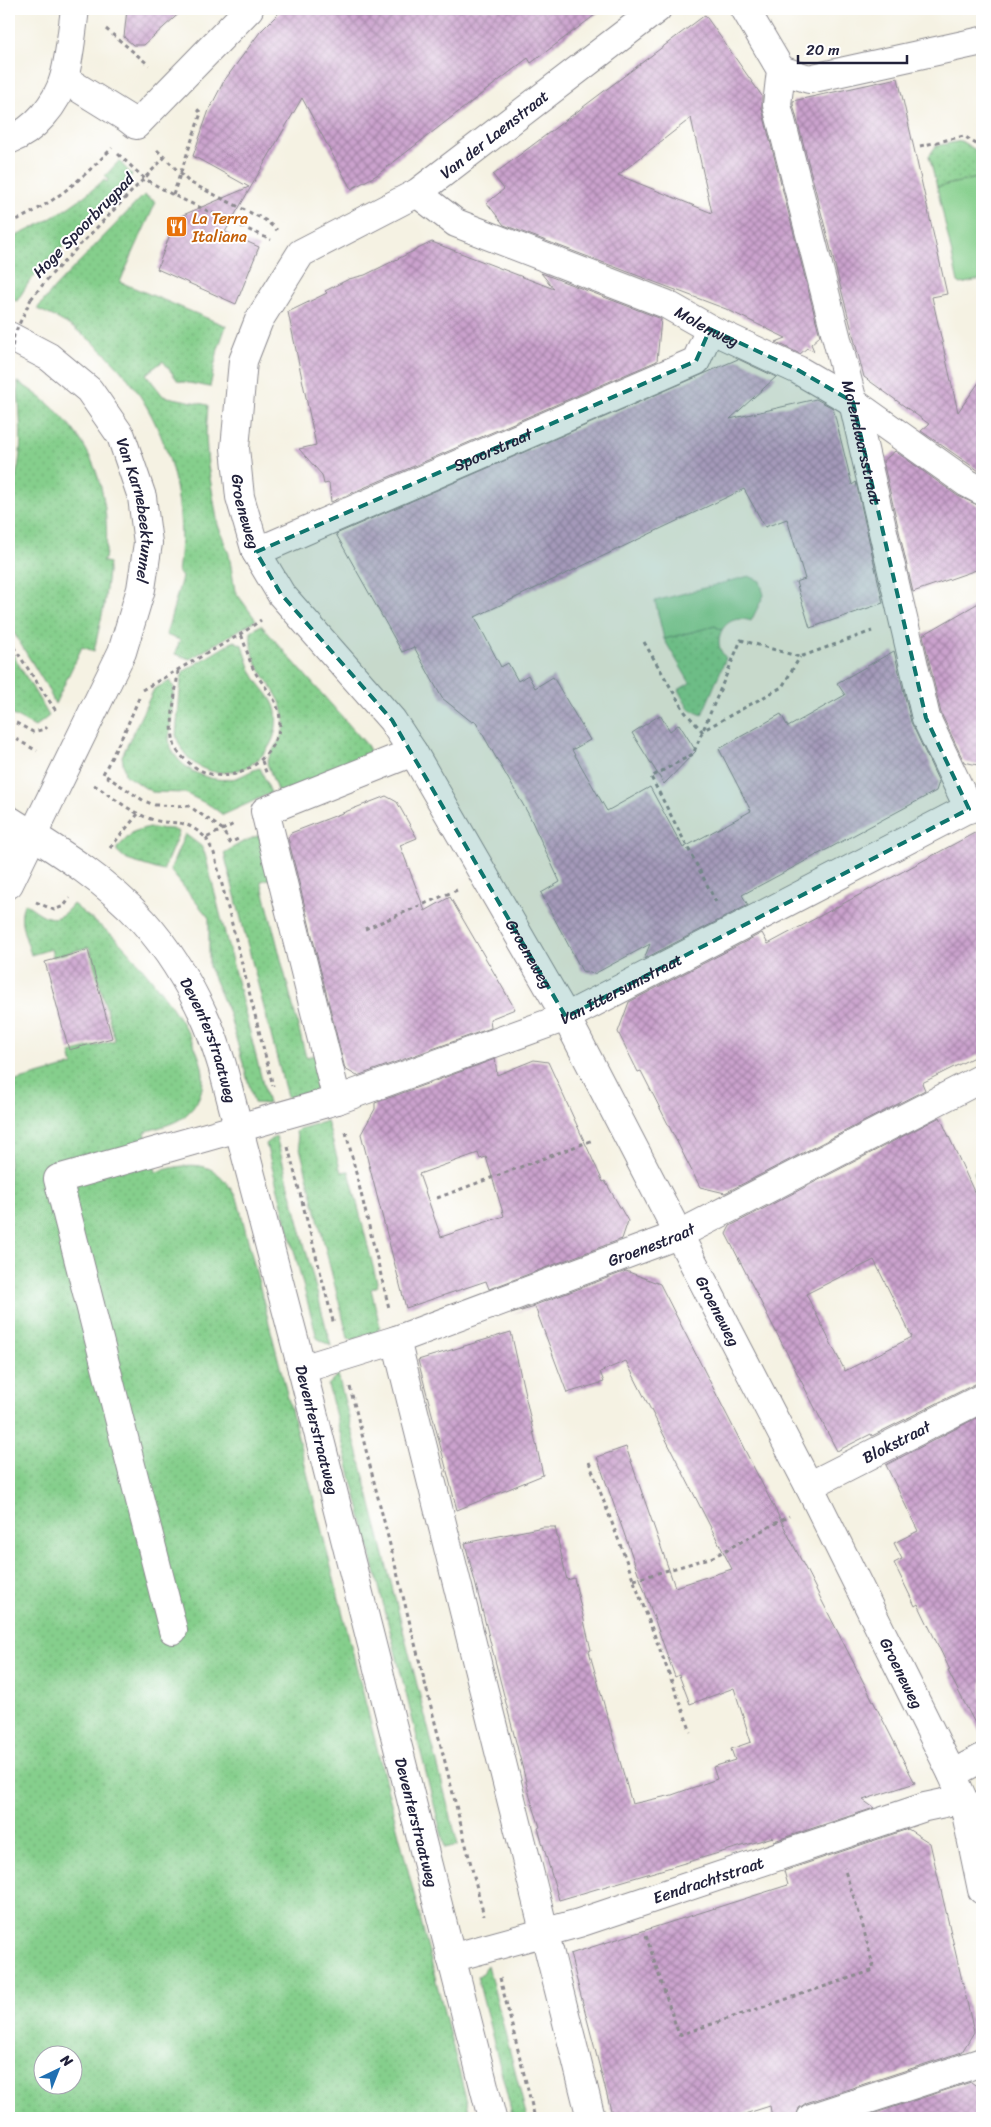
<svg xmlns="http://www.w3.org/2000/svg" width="991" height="2127" viewBox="0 0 991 2127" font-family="Sriracha,sans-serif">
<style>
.grass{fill:url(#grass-dots);stroke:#547864;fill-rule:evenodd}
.green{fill:#85cf8c;stroke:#547864}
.building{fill:url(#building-cross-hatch);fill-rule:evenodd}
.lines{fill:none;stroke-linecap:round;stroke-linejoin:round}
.minor-casing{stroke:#8c8a8f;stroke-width:30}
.path{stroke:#8c8a8f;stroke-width:3;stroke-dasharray:4 4;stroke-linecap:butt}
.minor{stroke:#fff;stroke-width:28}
.path-bridge{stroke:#8c8a8f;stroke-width:3;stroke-dasharray:4 4;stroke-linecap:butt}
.marked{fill:#0f766e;fill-opacity:0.2;stroke:#0f766e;stroke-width:4;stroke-dasharray:10 6;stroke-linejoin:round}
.labels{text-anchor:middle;stroke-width:4;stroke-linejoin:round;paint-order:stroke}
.street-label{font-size:16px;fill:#22223b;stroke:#fff}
.food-label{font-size:16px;fill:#c56008;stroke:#fff;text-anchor:start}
</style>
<defs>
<pattern id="grass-dots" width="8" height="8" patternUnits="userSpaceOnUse" patternTransform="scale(1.25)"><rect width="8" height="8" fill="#85cf8c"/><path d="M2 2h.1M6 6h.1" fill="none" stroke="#73b17a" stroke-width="1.8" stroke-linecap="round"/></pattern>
<pattern id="building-cross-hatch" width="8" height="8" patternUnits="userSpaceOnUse" patternTransform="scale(1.25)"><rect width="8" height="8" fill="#cba2cd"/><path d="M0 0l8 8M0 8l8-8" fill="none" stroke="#a484a8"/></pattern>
</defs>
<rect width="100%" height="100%" fill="#fff"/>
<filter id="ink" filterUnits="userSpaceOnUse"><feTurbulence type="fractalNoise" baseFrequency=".02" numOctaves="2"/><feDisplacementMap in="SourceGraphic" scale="10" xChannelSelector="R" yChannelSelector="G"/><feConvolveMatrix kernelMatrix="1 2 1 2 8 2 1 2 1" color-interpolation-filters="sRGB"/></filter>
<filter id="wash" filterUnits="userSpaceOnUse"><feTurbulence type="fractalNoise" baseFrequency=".0096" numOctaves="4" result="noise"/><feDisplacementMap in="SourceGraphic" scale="20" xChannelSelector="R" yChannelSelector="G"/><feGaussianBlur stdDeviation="1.12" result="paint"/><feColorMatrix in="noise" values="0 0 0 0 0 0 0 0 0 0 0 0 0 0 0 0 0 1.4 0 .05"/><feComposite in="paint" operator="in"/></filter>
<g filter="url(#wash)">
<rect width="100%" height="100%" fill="#f5f2e3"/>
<path class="grass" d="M961,141l21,13v23l-45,10 -8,-31 7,-10z
M119,161l13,14 -103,107 -12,19 -8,-2v-60c36,-15 66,-34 95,-59l3,2 1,-2 -3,-4z
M144,195l12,7 -36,80 106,44 -8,23 -8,38 -32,-6 -15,-20 -17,13 17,22 45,9 -2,30 2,31 10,59 11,29 6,37 21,29 -66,39 -15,-5 5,-14 -14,-5 16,-58 -4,-5c16,-106 -39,-222 -141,-263l18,-22z
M18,382c65,39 93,95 88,170l-1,7 -3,2 7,2 -5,43 -10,45 -12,-4 -27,57 -8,-17 -38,-62v-133c18,-32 10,-74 9,-110z
M261,625l106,120 6,11 -94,40 -12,-33c4,-15 16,-21 17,-39 3,-35 -38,-50 -33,-93z
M715,626l7,4c-5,10 -4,19 4,28l-24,57 -13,-6 -11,-19 12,-7 -26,-44z
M234,641l8,4c5,10 6,20 11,29 7,14 20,22 23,38 8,61 -81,88 -100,23l5,-55 2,-8z
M9,648l40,68 -14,11 -26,-14z
M170,681l4,7 -5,52c4,26 37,43 62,39 10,-1 19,-9 29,-11l11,25 -48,22 -12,-9 -26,-13 -33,-1 -27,-17 -3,-19 32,-67z
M145,828l27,1 7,3 -16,39 -36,-11 -10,-9v-3l16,-16z
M185,834l16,12 4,8 63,250 -14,-1 -25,-90 -20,-46v-49l-39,-48z
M259,835l11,44 -9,2 45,176 9,-2 6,24 -6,2 3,12 -25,5 -6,-1 -63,-244 15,-9z
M25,903c20,14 30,24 48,1 13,11 26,21 39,31 27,25 89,102 91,139 1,13 -4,29 -14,38 -12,13 -29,14 -44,20l11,40c42,-12 61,-11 82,29l233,917h-462v-1035l64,-18 -3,-12 45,-13 -26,-93 -36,10 -2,-8 -20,6c-4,-15 -15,-37 -6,-52zM42,2054h30v30h-30z
M327,1121l14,51 8,-1 29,115 -7,3 9,37 -3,6 -25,8 -4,-2 -52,-206 3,-3z
M276,1136l55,210 -14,-8 -51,-194z
M982,1168v23l-8,-19z
M338,1375l120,470 -13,3 -117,-463z
M488,1966l39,152h-14l-36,-142 4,-1z"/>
<path class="green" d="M982,177v102l-21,5 -3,-2 -21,-95z
M749,576l11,5 4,14 -13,26c-12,-4 -22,-2 -29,9l-7,-4 -51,13 -9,-38z"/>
<g id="blocks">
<path class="building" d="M127,9h57l-40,36h-11l-9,-8z
M283,9h320l-72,54 -3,-5 -151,117 -26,14 -49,-91 -77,134 34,15 -23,57 -79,-35 19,-51 73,-31 -56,-31 16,-46 15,-29 36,-49z
M705,15l57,81v13l58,227 -9,8 3,7 -7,-3 -7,6 -24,-12 10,-4 -60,-29 -222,-84 -17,-22 17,-14 -11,-14zM691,118l21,95 -94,-38z
M898,78l49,216 -15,3 26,115 24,-34v95l-61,-42 8,-7 -65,-47 -71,-273v-3z
M432,242l122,47 -13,-16 118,45 2,1 -4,42 -326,141 -2,-19 -5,1 -2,-9 -23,-26 17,-4 -28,-133 39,-19 -2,-2 24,-12 16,-4z
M738,359l38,18 -46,42 86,-20 17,9 19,77 4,-3 27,121 -73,25 -14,-46 9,-3 -18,-60 -22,8 -21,-38 -269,128 26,50 7,-4 10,18 10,-6 7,13 18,-11 37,63 -18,10 35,61 43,-24 33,61 68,-37 -32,-62 62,-35 7,13 57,-32 -8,-12 57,-32 17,71 28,60 -3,9 -194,104 6,10 -104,54 6,-15 -56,30 -12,-3 -41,-78 19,-11 -31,-67 -54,-94 -3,1 -30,-24 -28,-51 -12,5 -66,-118z
M895,451l63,45 24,11v61l-69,24 -30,-131z
M982,601v165l-18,-4 -23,-49 -18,-78z
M660,715l10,16 9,-7 17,27 -32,33 -32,-51z
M386,796l11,6 20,36 -17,7 25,66 25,-14 65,112 -25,10 1,9 -134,48 -12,-7 -57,-231 3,-5z
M982,829v224l-60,30 3,7 -200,103 -25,-6 -59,-116 -3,1 -20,-40 11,-30 133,-69 6,11z
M88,950l24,88 -43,12 -24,-88z
M495,1059l2,16 37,-15 14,2 55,120 2,-1 23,40 -6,18 -133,50 -3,-8 -80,27 -45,-174 14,-25v-6zM478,1153l2,6 6,-2 18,59 -63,21 -22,-63z
M940,1117l42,92v173l-7,2 -103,52 -1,-2 -34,17 -111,-217 4,-8zM874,1260l38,77 -67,34 -39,-77z
M626,1271l34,13 255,499 -52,17 11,8 -100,33 -1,-4 -214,63 -21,-72 2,-1 -10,-30 -65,-254 78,-16h12l12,53 7,-2 17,72 -2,1 43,153 40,-9 45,-16 -4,-12 22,-7 -4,-11 20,-7 -17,-54 -44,16 -11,-29 -4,2 -78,-220 29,-10 49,140 57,-18 -106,-208 -26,11 4,10 -37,11 -32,-86 -24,7z
M511,1332l32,143 -86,35 -39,-150z
M982,1415v322l-34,-66 2,-1 -32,-66 -3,2 -21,-43 8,-4 -8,-16 24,-12 -32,-66z
M908,1829l22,14 44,189 -12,20 -156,51 -7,5 -3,10h-24l-2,-12 -38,12h-119l-43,-164 218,-69 -4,-14z
M971,2082l11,8v28h-122z"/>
</g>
</g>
<g filter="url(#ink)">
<use href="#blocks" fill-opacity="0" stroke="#8c8a8f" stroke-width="1"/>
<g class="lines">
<defs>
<g id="minor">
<path id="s1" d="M657,9l-240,184 -116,60 -42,67 -16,41 -8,87 5,49 16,55 25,42 111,126 21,32 153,265 243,469 143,288 11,25 19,91"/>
<path id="s2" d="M745,9l36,61 -4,35 76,297 73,316 43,91"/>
<path d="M781,70l28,9 173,-38"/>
<path d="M64,79l63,39 9,7 113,-116"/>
<path d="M9,140c25,-9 48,-36 55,-62 6,-22 8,-47 11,-69"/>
<path id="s3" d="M417,193l39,30 210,81 44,25 88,41 55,32 114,81 15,8"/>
<path id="s4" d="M9,336l40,21 40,33 32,46 21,61 6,46 -7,46 -19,63 -113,232"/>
<path id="s5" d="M256,552l440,-191 14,-32"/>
<path id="s6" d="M9,820c46,29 97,60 134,101 26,29 46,62 62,97 7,15 12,31 17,47l80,304 190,749"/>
<path d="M337,1100l-72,-289 148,-59"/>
<path d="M396,1340l195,778"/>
<path id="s7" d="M302,1369l94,-29 282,-105 304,-157"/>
<path id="s8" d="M809,1486l173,-88"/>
<path id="s9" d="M173,1630l-115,-451 279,-79 229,-83 416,-216"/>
<path d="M952,1774l30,-16"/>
<path id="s10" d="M451,1958l128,-35 346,-116 38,-8"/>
<path d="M811,2118l171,-56"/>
</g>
</defs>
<use href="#minor" class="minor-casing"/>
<path class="path" d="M106,29l43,36
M920,146l44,-10 18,12
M157,150l32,32 76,38 12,10
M118,154l27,25 28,16 98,45
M173,195l28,-82 -5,-5
M9,223c41,-16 73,-44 103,-75
M31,299l19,-23 114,-118
M9,448v15
M9,640l47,71
M644,642l41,70 17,19 80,-44 18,-30
M178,671c-2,22 -9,50 -4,72 1,7 8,14 13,18 28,26 68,15 86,-17 3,-6 7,-14 7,-21 1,-24 -19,-37 -28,-57 -4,-10 -7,-22 -11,-32
M142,690l99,-56 20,-14
M139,698l-14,33 -22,43 41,27 11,4 34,1 33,23 8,14 8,-4
M9,719l24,13 12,-3 2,-2
M9,735l28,16
M262,761l5,14
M94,785c17,11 35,26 54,33 26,10 32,-4 58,20l28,-14
M206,838l8,15 59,233
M110,848l28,-34
M36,902l18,8 10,-4 6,-8
M716,902l-65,-125 42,-23 48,-114 59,17 72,-26
M365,929l92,-39
M346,1132l43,176
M288,1147l46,178
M437,1198l156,-58
M350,1387l134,529
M589,1462l102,270
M634,1580l79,-23 76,-41
M646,1936l33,99 195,-65 -13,-51 -17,-51
M500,1978l35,140"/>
<use href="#minor" class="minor"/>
<path class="path-bridge" d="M9,370l5,-35 17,-36"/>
</g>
</g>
<path class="marked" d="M710,329l88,41 55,32 73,316 43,91 -403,208 -174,-297 -111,-126 -25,-42 440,-191z"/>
<defs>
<symbol id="restaurant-square" viewBox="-11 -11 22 22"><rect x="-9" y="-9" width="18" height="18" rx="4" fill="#e8710a" stroke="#fff"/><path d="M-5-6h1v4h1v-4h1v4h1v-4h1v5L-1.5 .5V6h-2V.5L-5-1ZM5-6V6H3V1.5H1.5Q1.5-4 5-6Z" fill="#fff"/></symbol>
</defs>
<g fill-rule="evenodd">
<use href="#restaurant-square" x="164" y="214" width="25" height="25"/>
</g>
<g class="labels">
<g class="street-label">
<text transform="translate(494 134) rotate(-38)" y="6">Van der Laenstraat</text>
<text transform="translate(83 225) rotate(-46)" y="6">Hoge Spoorbrugpad</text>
<text dy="6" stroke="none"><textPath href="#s3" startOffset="321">Molenweg</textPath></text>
<text dy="6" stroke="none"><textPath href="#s2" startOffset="454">Molendwarsstraat</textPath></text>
<text dy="6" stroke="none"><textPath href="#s5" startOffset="258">Spoorstraat</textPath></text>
<text dy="6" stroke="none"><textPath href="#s4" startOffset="230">Van Karnebeektunnel</textPath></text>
<text dy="6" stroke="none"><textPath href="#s1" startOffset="708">Groeneweg</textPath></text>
<text dy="6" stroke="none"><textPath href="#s1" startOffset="1238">Groeneweg</textPath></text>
<text dy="6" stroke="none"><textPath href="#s9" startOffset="1061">Van Ittersumstraat</textPath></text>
<text dy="6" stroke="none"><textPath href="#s6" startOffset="306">Deventerstraatweg</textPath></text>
<text dy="6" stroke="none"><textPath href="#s7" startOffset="371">Groenestraat</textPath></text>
<text dy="6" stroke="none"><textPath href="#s1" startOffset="1642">Groeneweg</textPath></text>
<text dy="6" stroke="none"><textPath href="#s6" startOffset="711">Deventerstraatweg</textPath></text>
<text dy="6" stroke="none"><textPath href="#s8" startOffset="98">Blokstraat</textPath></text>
<text dy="6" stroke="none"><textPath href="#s1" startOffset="2048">Groeneweg</textPath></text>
<text dy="6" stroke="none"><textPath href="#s6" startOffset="1116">Deventerstraatweg</textPath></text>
<text dy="6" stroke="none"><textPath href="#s10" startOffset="269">Eendrachtstraat</textPath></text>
</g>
<g class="food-label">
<text x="192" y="224">La Terra<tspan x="192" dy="18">Italiana</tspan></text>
</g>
</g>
<rect width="991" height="2127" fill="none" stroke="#fff" stroke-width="30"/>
<g transform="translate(58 2070) rotate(43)"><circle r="24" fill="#ffffff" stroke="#a7a7b1"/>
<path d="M0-4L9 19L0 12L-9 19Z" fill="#1f6fb2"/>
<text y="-8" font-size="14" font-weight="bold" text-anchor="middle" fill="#22223b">N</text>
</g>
<path d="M798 55v8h109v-8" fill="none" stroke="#22223b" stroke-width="2.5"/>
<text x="806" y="55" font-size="15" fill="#22223b" stroke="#ffffff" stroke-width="4" paint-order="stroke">20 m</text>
</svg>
